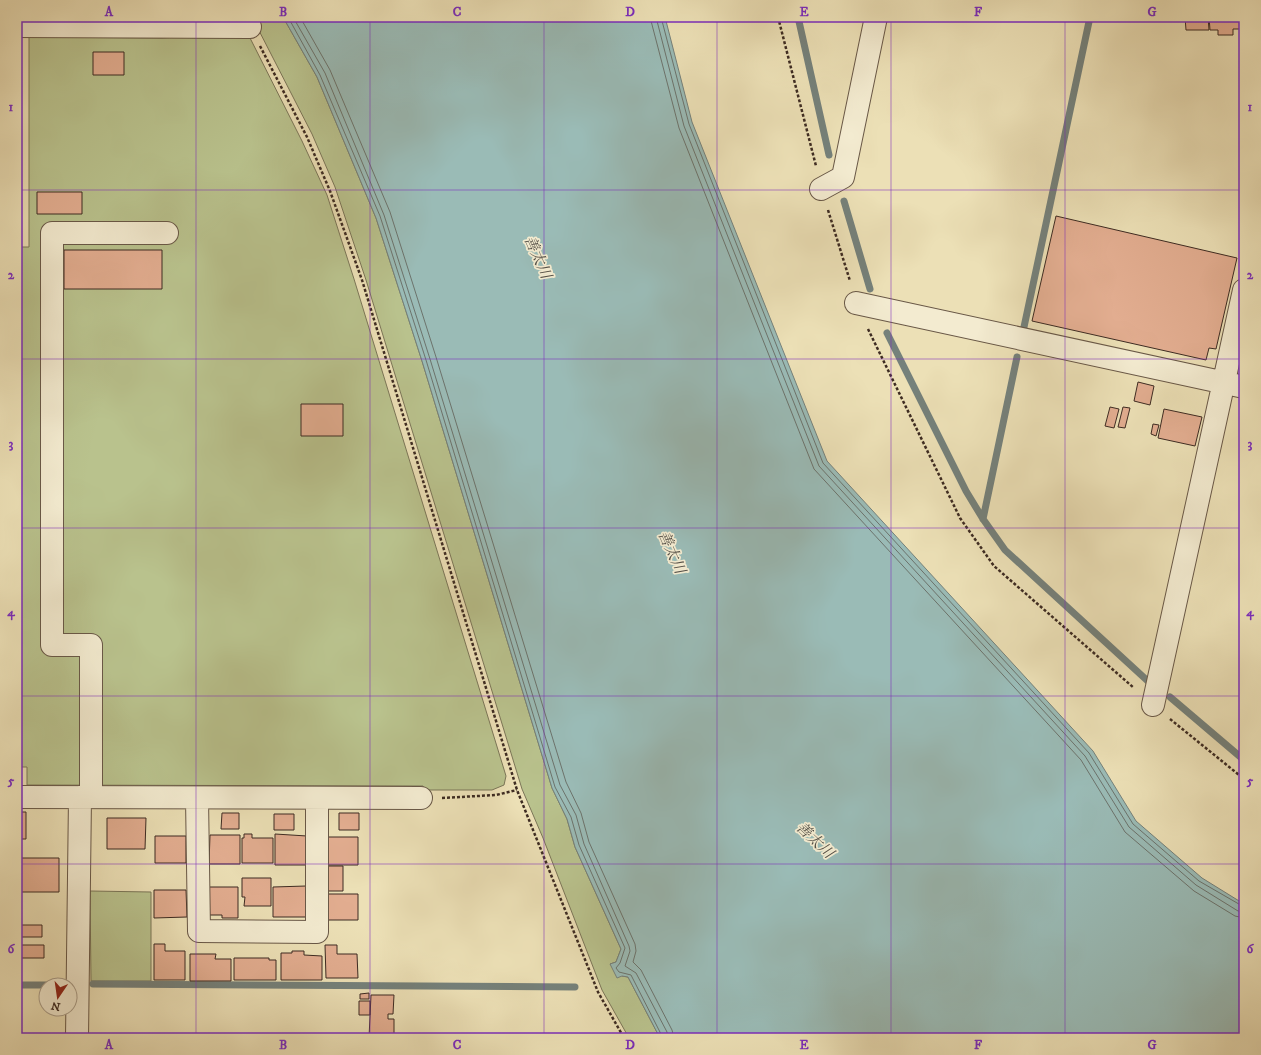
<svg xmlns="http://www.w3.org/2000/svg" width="1261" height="1055" viewBox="0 0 1261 1055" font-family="'IM FELL DW Pica','Noto Serif JP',serif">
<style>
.green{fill:#b9c28d;stroke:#7b7658}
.water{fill:#9abbb6;stroke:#75817b}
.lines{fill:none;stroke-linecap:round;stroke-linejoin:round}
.shore{stroke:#6c736c;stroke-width:1}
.stream{stroke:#75817b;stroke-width:7}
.building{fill:#e2ad90;stroke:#3d2b22}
.minor-casing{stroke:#695847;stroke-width:24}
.path{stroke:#3d2b22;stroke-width:2.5;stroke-dasharray:3 2;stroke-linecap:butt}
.minor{stroke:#f3ebd0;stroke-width:22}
.grid{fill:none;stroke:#7b2cbf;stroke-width:1;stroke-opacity:0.55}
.labels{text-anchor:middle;stroke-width:3.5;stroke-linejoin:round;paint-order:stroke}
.water-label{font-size:15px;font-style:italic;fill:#544f47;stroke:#f3ebd0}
.neatline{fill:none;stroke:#7b2cbf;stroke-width:1.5}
.grid-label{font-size:13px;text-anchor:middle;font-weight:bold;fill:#7b2cbf}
</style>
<rect width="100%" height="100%" fill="#ece0b6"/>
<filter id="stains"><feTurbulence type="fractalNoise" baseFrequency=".005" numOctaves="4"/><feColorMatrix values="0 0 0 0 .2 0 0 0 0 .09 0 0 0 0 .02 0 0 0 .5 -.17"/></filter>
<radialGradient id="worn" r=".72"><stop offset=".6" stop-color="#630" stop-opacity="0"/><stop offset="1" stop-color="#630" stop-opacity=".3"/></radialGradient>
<path class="green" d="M252,17h31l34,60 59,141 46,143 130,427 15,31 8,28 46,102 -5,13 -6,2 12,12 6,1 32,61h-31l-27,-48 -59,-152 -21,-49 -156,-509 -31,-93 -23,-53z
M247,32l55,109 25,54 27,84 152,497 -2,9 -12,5h-68l-1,-4 -396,-1v-18h-10v-520h12v-210l133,1z
M90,891l61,1v89h-60z"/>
<path class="water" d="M283,17h382l27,105 135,339 266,290 43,70 66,57 42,26v134h-584l-32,-61 -6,-1 -5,2 -7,-14 6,-2 5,-13 -46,-102 -8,-28 -15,-31 -130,-427 -46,-143 -59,-141z"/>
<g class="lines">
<path class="shore" d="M288,17l32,58 60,141 46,144 129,427 16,30 8,28 46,103 -5,15 -4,5 3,4 12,3 32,63
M293,17l32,56 59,142 46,144 130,426 16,30 8,29 45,102 1,5 -5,15 11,7 31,59 1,6
M300,17l30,53 60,142 46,145 130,425 15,31 8,29 46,102 1,7 -3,11 8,8 31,60 2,8
M650,17l29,111 135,341 267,291 44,72 69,59 41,25 9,2
M656,17l28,109 135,340 266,290 44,71 67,58 42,26 6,1
M661,17l28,107 134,339 266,290 44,71 66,57 45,26"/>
<path class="stream" d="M798,17l31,138
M844,201l26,88
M1024,327l66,-310
M887,333l79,158 17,28 22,31 146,134
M983,519l34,-162
M1170,697l74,63
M93,984l482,3
M17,985h43"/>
</g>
<path class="building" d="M1185,17h23l1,13h-23z
M1209,17h35v12h-11v6h-15v-5h-8z
M93,52h31v23h-31z
M37,192h45v22h-45z
M1056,216l181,42 -21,91 -7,-1 -3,12 -174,-39z
M64,250h98v39h-98z
M1138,382l16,4 -4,19 -16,-4z
M301,404h42v32h-42z
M1110,407l9,2 -5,19 -9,-2z
M1123,407l7,1 -5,20 -7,-1z
M1164,409l38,8 -7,29 -37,-8z
M1153,424l6,1 -3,11 -5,-2z
M17,812h9v27h-9z
M222,813h17v16h-18z
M339,813h20v17h-20z
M274,814h20v16h-20z
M107,818h39l-1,31h-38z
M244,834h8v4h21v25h-31v-25h2z
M275,834l32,2v29h-32z
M210,835h30v29h-31z
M155,836h31v27h-31z
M327,837h31v28h-31z
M17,858h42v34h-42z
M327,866h16v25h-16z
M242,878h29v28h-27l1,-9h-3z
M306,886v31h-33v-30z
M208,887h30v31h-16v-3h-14z
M154,890h32l1,27 -33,1z
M326,894h32v26h-32z
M17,925h25v12h-25z
M154,944h11v7h20v29h-31z
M17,945h27v13h-27z
M325,945h12v9h20l1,24h-32z
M292,951h12v4l18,1v24h-41v-27h11z
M190,954h26l-1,5h16v22h-41z
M234,958h35v2h7v20h-42z
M369,993v6h-9v-5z
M371,995h23l-1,19h-5v5h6v19h-25z
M359,1001h11v14h-11z
M250,1036h36v2h-36z"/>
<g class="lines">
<defs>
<path id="minor" d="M17,26l233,1
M821,189l22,-12 33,-160
M856,303l388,84
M1153,705l91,-415
M17,797l404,1
M91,797v-152h-39v-412h115
M197,798l2,133 118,1v-134
M77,1038l3,-241"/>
</defs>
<use href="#minor" class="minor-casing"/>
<path class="path" d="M778,17l38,149
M260,46l47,91 23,54 32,89 155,510 81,202 26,46
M828,210l22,71
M868,329l92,189 34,48 140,122
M1170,719l74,60
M442,798l54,-3 21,-5"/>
<use href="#minor" class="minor"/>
</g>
<path class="grid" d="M196,17v1021M370,17v1021M544,17v1021M717,17v1021M891,17v1021M1065,17v1021M17,190h1227M17,359h1227M17,528h1227M17,696h1227M17,864h1227"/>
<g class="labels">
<g class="water-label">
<text transform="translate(538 257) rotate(66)" y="5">善太川</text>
<text transform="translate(672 552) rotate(66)" y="5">善太川</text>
<text transform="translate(815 840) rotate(43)" y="5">善太川</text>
</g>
</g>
<rect width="1261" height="1055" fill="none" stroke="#ece0b6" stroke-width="44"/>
<g transform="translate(58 997) rotate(193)"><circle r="19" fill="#f3ebd0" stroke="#aa9e8a"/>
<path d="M0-3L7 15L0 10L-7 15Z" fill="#8f2418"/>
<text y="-6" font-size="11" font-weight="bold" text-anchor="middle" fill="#3d2b22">N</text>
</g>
<rect x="22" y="22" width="1217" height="1011" class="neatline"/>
<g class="grid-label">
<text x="109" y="16">A</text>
<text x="283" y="16">B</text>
<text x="457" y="16">C</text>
<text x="630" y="16">D</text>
<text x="804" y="16">E</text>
<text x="978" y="16">F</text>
<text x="1152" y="16">G</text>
<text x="11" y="111">1</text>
<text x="1250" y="111">1</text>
<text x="11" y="279">2</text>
<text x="1250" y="279">2</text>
<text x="11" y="448">3</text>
<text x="1250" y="448">3</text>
<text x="11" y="616">4</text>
<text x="1250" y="616">4</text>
<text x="11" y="785">5</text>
<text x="1250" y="785">5</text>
<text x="11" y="953">6</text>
<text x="1250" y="953">6</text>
<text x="109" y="1049">A</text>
<text x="283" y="1049">B</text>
<text x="457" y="1049">C</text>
<text x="630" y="1049">D</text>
<text x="804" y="1049">E</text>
<text x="978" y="1049">F</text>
<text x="1152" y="1049">G</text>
</g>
<rect width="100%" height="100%" filter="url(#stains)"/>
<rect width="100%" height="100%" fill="url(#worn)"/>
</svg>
